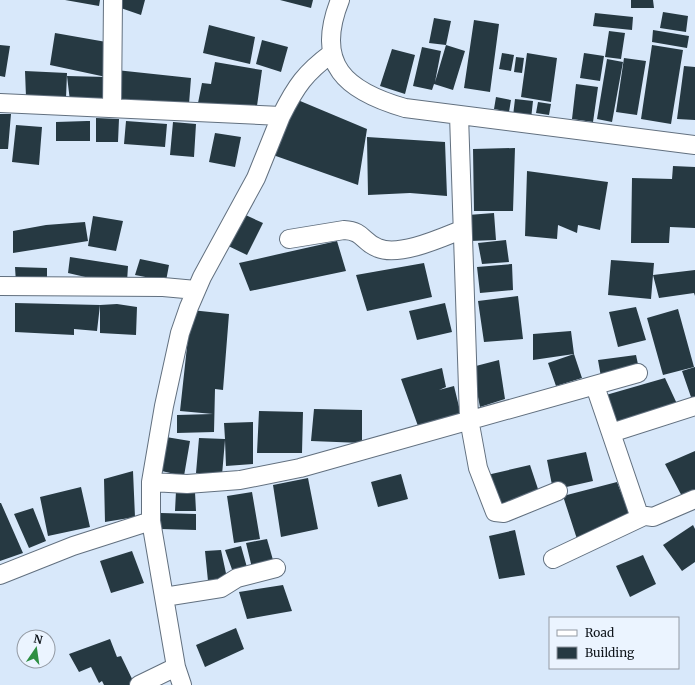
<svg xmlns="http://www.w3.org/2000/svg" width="695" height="685" viewBox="0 0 695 685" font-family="Merriweather,serif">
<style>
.building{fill:#263942}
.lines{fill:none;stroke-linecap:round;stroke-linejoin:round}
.minor-casing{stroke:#62707f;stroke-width:20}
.minor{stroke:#fff;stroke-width:18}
</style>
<rect width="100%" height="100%" fill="#d8e8fa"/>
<path class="building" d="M65,0h35l-1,6z
M117,0h28l-4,15 -26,-9z
M280,0h33l-2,8z
M631,0h22l1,8h-23z
M663,12l25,4 -2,16 -26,-4z
M595,13l38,4 -1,13 -39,-4z
M434,18l17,3 -5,24 -17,-2z
M474,20l25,4 -9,68 -26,-4z
M209,25l46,12 -5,27 -47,-11z
M653,30l36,6 -2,12 -35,-6z
M609,31l16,2 -4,26 -16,-2z
M55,33l57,10 -6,34 -56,-12z
M262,40l26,7 -7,25 -25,-8z
M0,45l10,1 -5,31 -5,-1z
M446,45l19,6 -12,39 -19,-6 -2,6 -19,-4 9,-39 19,4 -6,31z
M652,45l31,5 -12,74 -30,-5z
M392,49l23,6 -10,39 -25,-8z
M502,53l12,2 -3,16 -12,-2z
M527,53l30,5 -6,44 -30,-5z
M584,53l20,3 -4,25 -20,-3z
M516,57l8,1 -2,15 -8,-1z
M624,58l22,3 -9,54 -21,-3z
M607,59l16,3 -11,60 -15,-3z
M215,62l47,8 -6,43 -58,-10 4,-20 9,1z
M684,66l11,1v53l-18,-1z
M116,70l75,8 -2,26 -75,-5z
M25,71l42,2 -1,25 -40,-1z
M67,76l39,1 4,22 -40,2z
M576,84l22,3 -5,35 -21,-3z
M496,97l15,3 -2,12 -15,-3z
M293,98l74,31 -9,56 -85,-30z
M515,99l18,2 -2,18 -18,-3z
M538,102l13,2 -2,11 -13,-2z
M0,114h11l-3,35h-8z
M96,118l23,1 -1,23h-22z
M87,121h3v20h-34v-19z
M126,121l41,3 -2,23 -41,-3z
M173,122l23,2 -2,33 -24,-2z
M16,125l26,2 -3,38 -27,-3z
M215,133l26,4 -6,30 -26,-5z
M367,137l78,5 2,54 -37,-3 -42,2z
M515,148l-2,63h-39l-1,-62z
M673,166l22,1v61l-25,-1 -1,16h-38l1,-65 40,1z
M527,171l81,11 -8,48 -22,-5 -1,8 -19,-8 -1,14 -32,-3z
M239,212l24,11 -16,32 -25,-12z
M494,213l2,27 -26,1 -2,-26z
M93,216l30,5 -7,30 -28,-5z
M85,222l3,19 -75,12v-22l33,-6z
M506,240l3,22 -27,2 -4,-21z
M337,241l9,30 -96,20 -11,-28z
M70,257l58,9 -1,16 -33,-3 -26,-6z
M140,259l29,6 -3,16 -31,-6z
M611,260l43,3 -1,12 42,-5v26l-1,-3 -35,5 -6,-23 -2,24 -43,-4z
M424,263l8,34 -65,14 -11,-36z
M512,264l1,26 -33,3 -3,-26z
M15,267l32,1v17l-31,-2z
M518,296l5,43 -39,3 -6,-41z
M15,303l85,2 -3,26 -23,-2v6l-59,-3z
M445,303l7,29 -35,8 -8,-29z
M117,304l20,3 -1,28 -36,-2v-28z
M636,307l10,33 -28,7 -9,-35z
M678,309l16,58 -31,8 -16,-57z
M191,310l38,4 -6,76 -8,-1 -1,43 -37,1v-18l36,-1 -33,-3z
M571,331l3,23 -41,6v-26z
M574,354l8,24 -26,8 -8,-23z
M636,355l3,14 -38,8 -3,-17z
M499,360l6,39 -25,8 -8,-40z
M695,367v33h-3l-10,-29z
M442,368l4,19 -7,3 15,-4 7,29 -43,11 -17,-47z
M665,378l13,28 -61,20 -11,-31z
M314,409l48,1v33l-51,-2z
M259,411l44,1 -1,41h-45z
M253,422v42l-27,2 -1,-26 -3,35 -26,-2 3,-35 26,1 -1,-16z
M160,436l30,5 -6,35 -27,-6z
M695,451v46l-10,5 -20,-38z
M586,452l7,29 -40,9 -6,-30z
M530,465l10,30 -43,12 -10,-32z
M133,471l2,46 -30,5 -1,-43z
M401,474l7,25 -30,8 -7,-25z
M308,478l10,51 -37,8 -8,-52z
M617,482l14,36 -54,21 -14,-43z
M81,487l9,40 -42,9 -8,-39z
M176,491l19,1 1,19h-21z
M252,492l8,47 -26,4 -7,-47z
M0,503h1l22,50 -23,8z
M33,508l13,33 -17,7 -15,-34z
M161,513l35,1v16l-35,-1z
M693,525l2,4v33l-13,9 -19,-26z
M515,530l10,45 -26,4 -10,-43z
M267,539l8,28 -22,5 -7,-29z
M241,546l7,25 -14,4 -9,-25z
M221,550l6,28 -19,3 -3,-30z
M132,551l12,32 -33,10 -11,-32z
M643,555l13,29 -26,13 -14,-31z
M283,585l9,26 -45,8 -8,-27z
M236,628l8,21 -39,18 -9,-22z
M110,639l7,18 4,-1 14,29h-31l-2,-4 -3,2 -8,-16 -12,5 -10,-18z"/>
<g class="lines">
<defs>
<path id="minor" d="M340,0c-26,65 6,91 65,108l290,37
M0,103l281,13c15,-30 24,-43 51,-63
M112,108l1,-108
M459,115l10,304 9,49 17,44 9,1 54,-22
M281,116l-25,62 -54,99 -13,30 -9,26 -16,73 -13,76 36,2 53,-4 60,-12 338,-95
M289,239l55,-9c20,1 18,12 34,18 21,9 63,-10 83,-18
M0,286l163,1 33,3
M595,386l44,129 14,2 42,-18
M611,433l84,-27
M151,521l25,146 6,18
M553,559l89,-42
M0,575l73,-29 78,-25v-39
M164,597l57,-9 16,-10 39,-10
M139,685l37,-18"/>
</defs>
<use href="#minor" class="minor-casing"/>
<use href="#minor" class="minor"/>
</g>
<rect x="549" y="617" width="130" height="52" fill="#ebf4ff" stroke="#939aa3"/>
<rect x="557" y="630" width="20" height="6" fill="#ffffff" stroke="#939aa3"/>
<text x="585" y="637" font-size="12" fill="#0e141a">Road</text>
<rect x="557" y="647" width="20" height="12" fill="#263942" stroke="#939aa3"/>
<text x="585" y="657" font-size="12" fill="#0e141a">Building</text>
<g transform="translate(36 649) rotate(13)"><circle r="19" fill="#ebf4ff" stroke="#939aa3"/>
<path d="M0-3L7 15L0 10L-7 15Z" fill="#2d8e42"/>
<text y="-6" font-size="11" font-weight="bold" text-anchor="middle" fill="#0e141a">N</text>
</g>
</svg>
